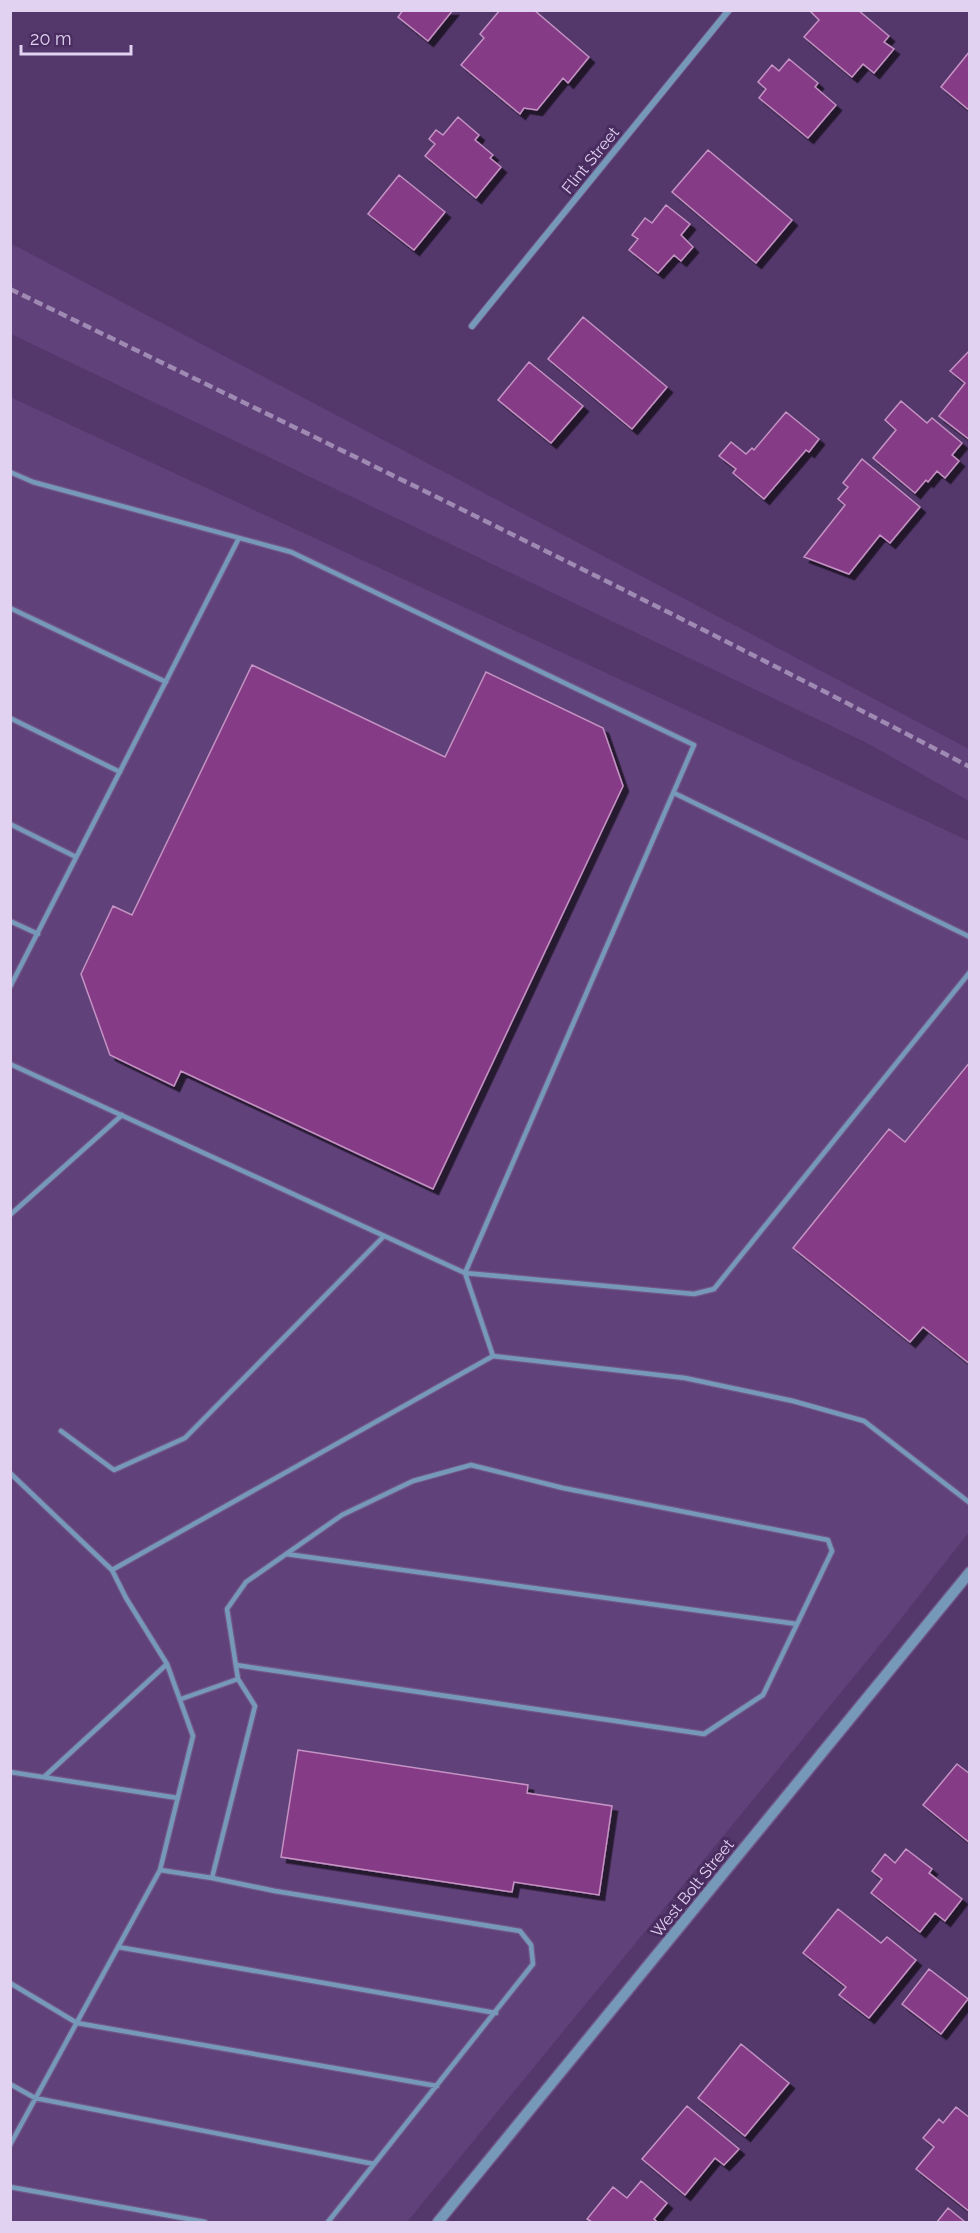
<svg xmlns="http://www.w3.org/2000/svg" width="980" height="2233" viewBox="0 0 980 2233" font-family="Raleway,sans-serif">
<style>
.built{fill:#60417a}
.building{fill:#853b85;stroke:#c492c3;stroke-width:1.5;filter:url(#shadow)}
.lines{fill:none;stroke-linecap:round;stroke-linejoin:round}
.service-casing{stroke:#705787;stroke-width:7}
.minor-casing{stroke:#705787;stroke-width:8}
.tertiary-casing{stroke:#705787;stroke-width:13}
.service{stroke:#7699ba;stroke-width:4.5}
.minor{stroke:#7699ba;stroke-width:6}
.tertiary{stroke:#7699ba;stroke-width:10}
.rail{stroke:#9f8ab3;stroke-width:4.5;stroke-dasharray:9 4.5;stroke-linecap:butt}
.labels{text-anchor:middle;stroke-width:6;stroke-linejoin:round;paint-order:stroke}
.street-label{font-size:16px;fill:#e1d2f1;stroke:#492d60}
</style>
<defs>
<filter id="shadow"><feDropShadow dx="5.5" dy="5.5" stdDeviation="0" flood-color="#0009"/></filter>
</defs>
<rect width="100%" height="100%" fill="#54386c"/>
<path class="built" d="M10,243l959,506v52l-100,-57 -858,-410z
M10,397l959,444v691l-81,103 -481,587h-396z"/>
<path class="building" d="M403,10h50l-25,31 -30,-24z
M500,10h34l55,47 -21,26 -5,-5 -26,32 -13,-2 -4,6 -59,-49 23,-27 -4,-4z
M858,10l31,26 -5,6 10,7 -20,24 -11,-9 -11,13 -48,-40 15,-17 -10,-10z
M970,51v59h-1l-28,-23z
M789,59l29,24 -3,4 21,18 -28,33 -49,-40 7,-9 -8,-7 14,-17 7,6z
M458,117l21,18 -4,5 18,15 -3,3 11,9 -25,31 -51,-42 10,-12 -6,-5 7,-9 7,5z
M708,150l84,70 -36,43 -84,-71z
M399,175l46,37 -31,38 -46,-36z
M666,205l24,19 -9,11 12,12 -12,14 -7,-6 -16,18 -29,-23 9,-11 -6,-4 13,-17 7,5z
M583,317l84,70 -35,42 -84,-70z
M970,350v90l-31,-24 26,-33 -15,-12z
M529,362l54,44 -32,37 -53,-43z
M901,401l26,22 5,-5 30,25 -10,12 7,6 -14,17 -8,-7 -9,11 -2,-2 -11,13 -42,-35 23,-28 -11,-10z
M786,412l33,27 -10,13 -3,-2 -42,49 -31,-26 3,-4 -17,-13 12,-14 15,12 6,-6 2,2z
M862,459l58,48 -30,36 -10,-8 -31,39 -45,-17 41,-52 -7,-6 10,-12 -5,-4z
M252,665l193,92 41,-85 117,56 20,58 -190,403 -252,-118 -7,15 -64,-31 -29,-81 32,-68 19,9z
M970,1062v302l-47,-37 -13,15 -117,-94 96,-119 16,13z
M298,1750l230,35 -1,8 85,13 -13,89 -85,-13 -2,10 -231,-35z
M957,1764l13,10v69l-47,-38z
M906,1849l26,20 -3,4 33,26 -17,22 -10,-8 -15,19 -49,-39 11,-14 -10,-8 13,-17 10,9z
M838,1909l43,34 6,-6 29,23 -47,58 -30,-23 7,-8 -43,-34z
M929,1969l39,30 -27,35 -39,-30z
M741,2044l48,39 -44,53 -47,-38z
M687,2106l52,43 -15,16 -9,-7 -30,37 -43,-36z
M956,2107l14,11v94l-54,-43 18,-22 -11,-9 16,-19 4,4z
M641,2181l26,22 -13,16 3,3h-65l-5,-3 26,-32 14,11z
M948,2208l17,14h-28z"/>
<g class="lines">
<defs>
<path id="service" d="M10,472l23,10 258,70 403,193 -229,528 28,83
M10,608l156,74
M10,718l110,54
M674,793l296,144
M10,824l66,33
M10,921l28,13
M10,987l229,-449
M10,1064l455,209 229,21 20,-5 256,-317
M10,1215l112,-100
M61,1431l53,39 71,-32 199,-202
M10,1473l102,97 14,28 41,66 26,72 -33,134 -150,275
M286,1554l511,70
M112,1570l381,-214 192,22 108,23 71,20 106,82
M181,1699l57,-20 -11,-70 19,-27 96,-67 71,-34 58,-16 92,23 265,52 4,11 -69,144 -59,39 -468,-69
M10,1772l168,26
M44,1777l123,-113
M160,1870l52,8 43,-172 -17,-27
M212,1878l63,13 245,40 11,14 2,19 -205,258
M118,1947l378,66
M10,1983l67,40 360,63
M10,2084l25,14 339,66
M10,2187l195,35"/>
<path id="minor" d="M472,326l257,-316"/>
<path id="tertiary" d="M438,2222l532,-650"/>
</defs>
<use href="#service" class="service-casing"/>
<use href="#minor" class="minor-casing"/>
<use href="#tertiary" class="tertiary-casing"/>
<use href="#service" class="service"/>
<use href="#minor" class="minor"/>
<use href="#tertiary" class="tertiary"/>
<path class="rail" d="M10,289c322,156 643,312 960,478"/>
</g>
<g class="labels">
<g class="street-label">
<text transform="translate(590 160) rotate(-51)" y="6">Flint Street</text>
<text transform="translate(692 1888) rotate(-51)" y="6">West Bolt Street</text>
</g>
</g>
<rect width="980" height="2233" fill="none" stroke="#e1d2f1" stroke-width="24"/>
<path d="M21 45v9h110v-9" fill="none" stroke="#e1d2f1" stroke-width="3"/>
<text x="30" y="45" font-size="18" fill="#e1d2f1" stroke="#492d60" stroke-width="4.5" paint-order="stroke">20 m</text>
</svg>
